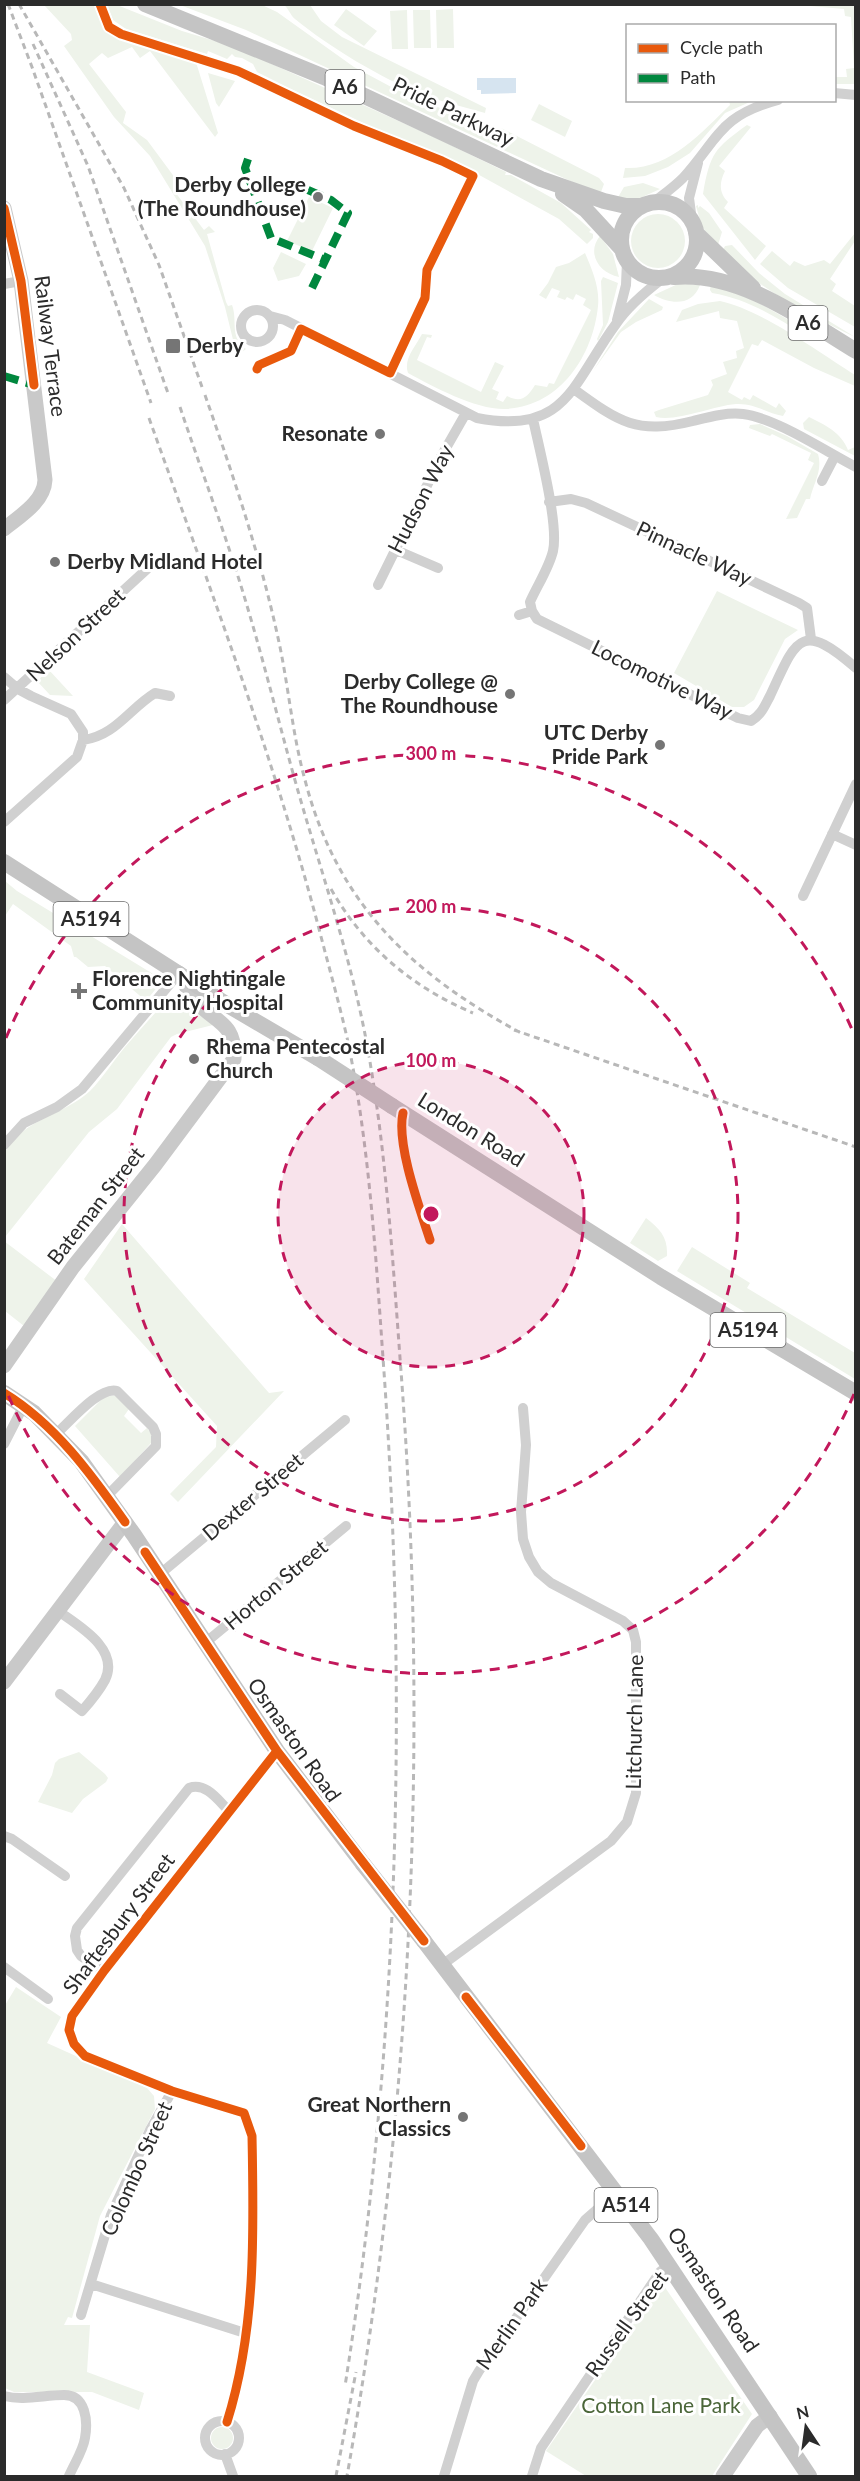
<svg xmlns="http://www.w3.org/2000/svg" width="860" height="2481" viewBox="0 0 860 2481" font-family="Lato,sans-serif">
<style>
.green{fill:#eef3ea}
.water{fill:#d6e4f0}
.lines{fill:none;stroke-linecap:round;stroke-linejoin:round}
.street{stroke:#d0d0d0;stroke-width:10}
.secondary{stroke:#c9c9c9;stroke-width:15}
.primary{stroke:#c4c4c4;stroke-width:16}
.rail{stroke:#b8b8b8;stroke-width:3;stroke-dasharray:6 4.5;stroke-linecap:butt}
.primary-bridge{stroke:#c4c4c4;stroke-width:16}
.quiet{stroke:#00873e;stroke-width:8;stroke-dasharray:15 8;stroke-linecap:butt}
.cycleway-casing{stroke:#fff;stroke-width:13}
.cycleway{stroke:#e8590c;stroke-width:9}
.ring{fill:none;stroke:#c2185b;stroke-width:3;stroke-dasharray:10 8}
.poi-dot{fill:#757575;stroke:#fff;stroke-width:2}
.labels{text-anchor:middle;stroke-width:6;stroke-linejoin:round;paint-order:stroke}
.shield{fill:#fff;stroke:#6b6b6b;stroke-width:1.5}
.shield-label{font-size:20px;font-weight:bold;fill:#2b2b2b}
.street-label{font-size:21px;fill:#2b2b2b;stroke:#fff}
.poi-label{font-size:21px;font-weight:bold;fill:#2b2b2b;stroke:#fff;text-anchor:end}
.park-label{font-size:21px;fill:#4b6639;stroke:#fff}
.centre{fill:#c2185b;stroke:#fff;stroke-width:3}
.ring-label{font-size:18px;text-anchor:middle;font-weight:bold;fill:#c2185b;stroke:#fff;stroke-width:6;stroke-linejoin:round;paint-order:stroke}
</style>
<rect width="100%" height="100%" fill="#fff"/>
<path class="green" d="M44,5h53l7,19 5,5 86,30 23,74 -3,4 -65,-86 -10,7 -8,-11 -24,11 -6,-5 -13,11 37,48 -3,11 24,17 34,46 -6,6 29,38 5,-4 6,6 -8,2 19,68 2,4 4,-1 1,3c4,16 -3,29 13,41l-9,7 -12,-49 -20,-61 -55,-90 -36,-39 -50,-71 8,-6 -1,-6z
M107,5h10l65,26 50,15 200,90 74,36 -1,3h6l50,28 30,27 -2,2 4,2v4l-6,6 -28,-25 -107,-59 -39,-17 -22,-7 -104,-49 -30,-15 -4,-8 -11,-6 -7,-1 -3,-3 -5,5 -19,-8 -1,3 -81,-25 -13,-9z
M180,5h82l15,7 77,55 41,22 45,19 63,21 96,49 5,6 -3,8 -20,-6 -335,-156z
M284,5h26l11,16 21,16 144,71 -1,5c-20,-6 -42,-11 -62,-18 -42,-17 -94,-48 -128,-76 -5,-4 -6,-10 -11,-14z
M799,5h56v79h-20v-7h12l-1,-8 8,-1 -3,-51 -6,-1 -1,-7z
M346,9l31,22 -13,15 -30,-21z
M453,9l1,39h-17l-1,-38z
M407,10l1,39h-16l-2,-38z
M413,10h17l1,38h-17z
M208,73l27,8 -16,26 -3,-4z
M729,101h23l-27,12 -35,40 -22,14 -23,9 -22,2 2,-10c44,2 76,-35 105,-63z
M539,104l33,17 -7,16 -34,-17z
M747,125l4,2 -32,39 6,5c-6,12 -6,22 3,31l-4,6 42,38 -11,14 -52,-66c7,-41 12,-46 44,-69z
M643,183l17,6 -22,10h-21l7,-12z
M309,197l24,11 -21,43 -25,-10z
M698,205v3l2,-2 9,7 13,19 -4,13 -16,-18 -6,-21z
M631 241a27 27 0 1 1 54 0a27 27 0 1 1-54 0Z
M855,233v8l-25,38 6,5 -4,7 23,15v21l-67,-39 -28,-24 12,-13 18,15 4,-5 11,5 19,-6 6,4z
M600,236l13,18 6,23c-20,-4 -33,-24 -19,-41z
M732,245l27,28 26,21 70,43c-48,-23 -94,-47 -133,-85l3,-6z
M281,252l25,12 -7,12 -21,5 -5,-13z
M585,253c7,16 15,35 13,53 -5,50 -38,100 -92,103 -30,1 -72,-22 -98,-36 -5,-14 8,-27 14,-39l10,1 -1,3 -4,-1 -10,23 64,32 14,-30 9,4 -12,23 7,3 -3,7 7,3 4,-6c14,7 20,2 28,-11l12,2 2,-4 5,1 37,-74 -8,-5 3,-6 -10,-5 -3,6 -6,-3 -2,3 -8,-3 3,-6 -8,-3 -6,11 -7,-4 9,-12 8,-16 13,-4z
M603,277l15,6 -10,39 -10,19 -1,-2 6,-14 -2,-44z
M680,283l20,2c-8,22 -30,19 -46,10z
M711,283l46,19 51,29 -2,5c-30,-19 -58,-37 -94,-43l-2,-3z
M649,299l14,8 -1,3 -26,12 -15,10 -28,39 25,-39z
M720,301c40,8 100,52 135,74v11l-41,-18 -52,-28 -4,6 -6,-2 -24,48 14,8 2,-3 6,3 3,-5 23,13 3,-5 7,8 -3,5c-16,-3 -29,-13 -47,-12 -24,2 -59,18 -80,13l-2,-5 5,-2 49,-15 5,-10 -2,-5 16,-6 -4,-12 14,-4 -1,-7 8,-3 -7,-27 -17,-3 -1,-7 -43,11 6,-12 16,-6z
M809,417c16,8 32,15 39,33l7,-3v9l-51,-27 -1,-6z
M760,424l27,12 31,18c5,17 -5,30 -8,45h-4l-9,19 -11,1 28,-56 -6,-3 3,-7 -39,-19 -2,2 -21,-8 1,-3z
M717,591l81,39 -13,9 -31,61 -10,7h-12l-58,-34z
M49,670l24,26 -23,-1 -13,-14z
M5,881l12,10 146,89 -17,21 -41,-35 -17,1 -12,-10h-2l-3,-11 -58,-42 -8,12z
M174,997l39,28 -36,9 -6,3 -54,72 -28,23 -84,105v-85c18,-33 59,-37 85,-61 13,-13 23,-30 35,-44 14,-16 28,-32 43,-48z
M646,1218c14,11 22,19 21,38l-9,5 -28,-18z
M122,1224l147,169 15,-2 -106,111 -8,-8 46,-47 1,-21 -133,-147z
M4,1241l54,41 -34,44 -19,-15z
M692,1247l58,36 -3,5 108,65v26l-178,-108z
M117,1395l12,14 -5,7 17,17 6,-5 4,5v10l-31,34 -45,-51 29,-29z
M79,1752l26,22 3,4 -2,4 -23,17 -11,14 -34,-11 14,-27 3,-12 4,-4z
M16,1987l45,30 -14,26 100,45 7,8 1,13 -55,107 -28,102 -4,-1 -4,8h26l-3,47 57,21 -5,17 -47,-18h-78l-9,-4 -1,-381z
M662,2283l90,131 -40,62h-126l-40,-25z
M211 2438a11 11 0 1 1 22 0a11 11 0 1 1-22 0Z"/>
<path class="water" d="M477,78h39v15l-35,1v-4h-4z"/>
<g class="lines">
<path class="street" d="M834,93l22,2
M654,202c10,-8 20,-15 29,-24 36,-40 36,-62 95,-78
M692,221l-3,-23 9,-35
M4,284l17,-3
M241 326a16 16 0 1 1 32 0a16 16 0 1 1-32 0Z
M270,316l15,4 192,98c90,18 96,-36 139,-94 12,-18 29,-32 46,-45
M617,320l9,-35 1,-24
M575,390c44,32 62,45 118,31 16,-4 34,-9 50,-7 33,4 82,37 113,53
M822,481l13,-25
M549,502l22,-3 15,4 213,100 8,5 4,31
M396,550l42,18
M378,585l64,-130 24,-42
M532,611l5,8 201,99 13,3c11,-7 13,-14 19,-25 26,-56 30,-77 86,-28
M519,615l13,-4 -2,-9c7,-16 19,-34 23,-51 6,-27 -14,-103 -20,-132
M4,677l14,12 13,7 40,18 12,18v8l-6,17 -73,65
M4,700l143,-131
M83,740c32,-4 46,-31 72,-47l15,3
M832,834l24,11
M803,896l53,-112
M4,1145l20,-22 33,-16 25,-18 97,-116
M55,1435c14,-12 44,-49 62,-44l36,36 3,7v12l-49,50
M4,1444l20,-39
M160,1574l185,-154
M58,1611c21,15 62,38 47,69 -6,11 -15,22 -23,31l-22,-17
M205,1643l141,-117
M4,1836l8,3 53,37
M442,1965l169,-124 16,-19 9,-29v-151l-3,-12 -10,-9 -72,-38 -13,-11 -9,-15 -6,-18 -2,-27 5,-67 -3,-37
M4,1967l44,32
M104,1971l-23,-15 -4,-6 -2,-14 2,-8 112,-140c17,-6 29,12 40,23
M91,2284l154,49
M81,2315l30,-100 39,-85 22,-39
M4,2396c20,5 40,-1 60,-1 22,0 24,26 21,43 -2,13 -11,26 -16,38
M205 2438a17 17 0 1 1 34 0a17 17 0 1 1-34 0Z
M227,2422c29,-92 27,-190 25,-286l-8,-23 -72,-22 -87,-35 -11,-12 -5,-14 3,-14 32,-45 173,-220
M225,2454l8,22
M444,2476l29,-95 6,-10 106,-151 32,-28
M532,2476l9,-28 16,-24 103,-152 10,-8"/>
<path class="secondary" d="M4,208l17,73 24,199c-1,22 -25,36 -41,49
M4,1366l69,-99 82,-102 79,-106c2,-39 -21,-36 -41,-61 -5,-7 -9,-17 -14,-25
M4,1682l121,-160
M723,2476l34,-50 13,-10"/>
<path class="primary" d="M145,4l179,73 217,102 63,22 22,5h16
M563,194l23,16 35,38
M621 240a38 38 0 1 1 76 0a38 38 0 1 1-76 0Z
M696,233l57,55
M674,277c64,-6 128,41 182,74
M4,862l222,142 92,54
M392,1106l269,171 195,116
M4,1393l30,20 47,48 53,74 143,216 86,113
M424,1941l227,298 158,237"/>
<path class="rail" d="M8,4l24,63 119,336
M19,4l105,184 35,77 43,122
M33,44l55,122 81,230
M205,395c29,83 57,166 75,252 9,44 13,90 25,133 32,124 107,194 216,253
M180,407c18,54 38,107 55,160 24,74 42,150 63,224 25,87 56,176 71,265 18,104 24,210 32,315 28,371 11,739 -54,1105
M149,418c60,168 123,334 169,507 10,39 21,77 30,117 22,108 28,219 36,330 24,338 14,679 -39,1014
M331,889c33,58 81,98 142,124
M514,1030l342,117
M336,2476l20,-104"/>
<path class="primary-bridge" d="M318,1058l74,48
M363,1864l61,77"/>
<path class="quiet" d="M248,159l-3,9 26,70 54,22
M308,190l23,10 17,13 -36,75
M4,376l30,9"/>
<defs>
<path id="cycleway" d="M100,4l9,23 12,7 117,37 116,55 88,35 31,15 -46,94 -2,28 -35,75 -89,-44 -10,22 -32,14 -2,4
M4,208l17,73 13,104
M403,1113c-7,31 17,96 27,127
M4,1393c51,31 87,81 121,129
M145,1552l132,199 147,190
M466,1997l115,149
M227,2422c29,-92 27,-190 25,-286l-8,-23 -72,-22 -87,-35 -11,-12 -5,-14 3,-14 32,-45 173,-220"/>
</defs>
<use href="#cycleway" class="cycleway-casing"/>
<use href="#cycleway" class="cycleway"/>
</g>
<circle cx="431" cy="1214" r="153" fill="#c2185b" fill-opacity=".12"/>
<g class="ring">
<circle cx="431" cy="1214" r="153"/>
<circle cx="431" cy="1214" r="307"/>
<path d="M854 1394A460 460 0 0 1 6 1390M6 1038A460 460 0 0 1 854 1034"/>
</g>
<g class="poi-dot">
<circle cx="318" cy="197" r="6"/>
<rect x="165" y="338" width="16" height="16" rx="3"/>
<circle cx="380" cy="434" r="6"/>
<circle cx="55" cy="562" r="6"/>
<circle cx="510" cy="694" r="6"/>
<circle cx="660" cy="745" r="6"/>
<path d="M76 982h6v6h6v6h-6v6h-6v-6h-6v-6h6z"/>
<circle cx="194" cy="1059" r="6"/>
<circle cx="463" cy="2117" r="6"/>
</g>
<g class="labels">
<g class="shield">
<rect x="325.5" y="70" width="39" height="34" rx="4.5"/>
<rect x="788.5" y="306" width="39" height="34" rx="4.5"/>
<rect x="53.5" y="902" width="75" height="34" rx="4.5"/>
<rect x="710.5" y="1313" width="75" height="34" rx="4.5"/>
<rect x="594.5" y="2188" width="63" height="34" rx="4.5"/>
</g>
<g class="shield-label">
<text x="345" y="94">A6</text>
<text x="808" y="330">A6</text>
<text x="91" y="926">A5194</text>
<text x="748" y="1337">A5194</text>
<text x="626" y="2212">A514</text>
</g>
<g class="street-label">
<text transform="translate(453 112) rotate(26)" y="7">Pride Parkway</text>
<text transform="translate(50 346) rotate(83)" y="7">Railway Terrace</text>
<text transform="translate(421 499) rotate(-63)" y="7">Hudson Way</text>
<text transform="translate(694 554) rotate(25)" y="7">Pinnacle Way</text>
<text transform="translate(76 635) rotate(-43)" y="7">Nelson Street</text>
<text transform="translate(662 680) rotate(26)" y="7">Locomotive Way</text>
<text transform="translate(471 1130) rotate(32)" y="7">London Road</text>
<text transform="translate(96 1206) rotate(-52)" y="7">Bateman Street</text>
<text transform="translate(253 1497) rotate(-40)" y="7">Dexter Street</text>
<text transform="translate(276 1585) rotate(-40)" y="7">Horton Street</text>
<text transform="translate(635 1722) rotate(-89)" y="7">Litchurch Lane</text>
<text transform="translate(294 1740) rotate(55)" y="7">Osmaston Road</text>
<text transform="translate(119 1924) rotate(-53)" y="7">Shaftesbury Street</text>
<text transform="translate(137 2169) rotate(-66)" y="7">Colombo Street</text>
<text transform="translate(713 2290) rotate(56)" y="7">Osmaston Road</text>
<text transform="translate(512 2324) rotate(-55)" y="7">Merlin Park</text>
<text transform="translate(627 2324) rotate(-54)" y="7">Russell Street</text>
</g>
<g class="poi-label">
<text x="306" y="192">Derby College<tspan x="306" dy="24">(The Roundhouse)</tspan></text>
<text x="186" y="353" text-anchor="start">Derby</text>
<text x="368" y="441">Resonate</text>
<text x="67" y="569" text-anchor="start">Derby Midland Hotel</text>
<text x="498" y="689">Derby College @<tspan x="498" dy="24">The Roundhouse</tspan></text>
<text x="648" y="740">UTC Derby<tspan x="648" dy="24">Pride Park</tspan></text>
<text x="92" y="986" text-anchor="start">Florence Nightingale<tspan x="92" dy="24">Community Hospital</tspan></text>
<text x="206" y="1054" text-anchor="start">Rhema Pentecostal<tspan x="206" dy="24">Church</tspan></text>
<text x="451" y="2112">Great Northern<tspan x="451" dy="24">Classics</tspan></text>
</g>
<g class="park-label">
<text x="661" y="2413">Cotton Lane Park</text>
</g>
</g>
<circle cx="431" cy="1214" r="9" class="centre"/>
<g class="ring-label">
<text x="431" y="760">300 m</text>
<text x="431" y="913">200 m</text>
<text x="431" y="1067">100 m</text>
</g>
<rect width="860" height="2481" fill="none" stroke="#2b2b2b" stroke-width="12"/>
<rect x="626" y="24" width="210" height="78" fill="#ffffff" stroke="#aaaaaa" stroke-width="1.5"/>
<rect x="638" y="44" width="30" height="9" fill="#e8590c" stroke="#aaaaaa" stroke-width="1.5"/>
<text x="680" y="54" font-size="18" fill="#2b2b2b">Cycle path</text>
<rect x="638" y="74" width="30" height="9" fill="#00873e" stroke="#aaaaaa" stroke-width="1.5"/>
<text x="680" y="84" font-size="18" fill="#2b2b2b">Path</text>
<g transform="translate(806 2427) rotate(347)" stroke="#ffffff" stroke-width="4.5" paint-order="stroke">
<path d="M0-4.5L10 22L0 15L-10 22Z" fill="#2b2b2b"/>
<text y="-9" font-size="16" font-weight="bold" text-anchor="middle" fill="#2b2b2b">N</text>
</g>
</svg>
